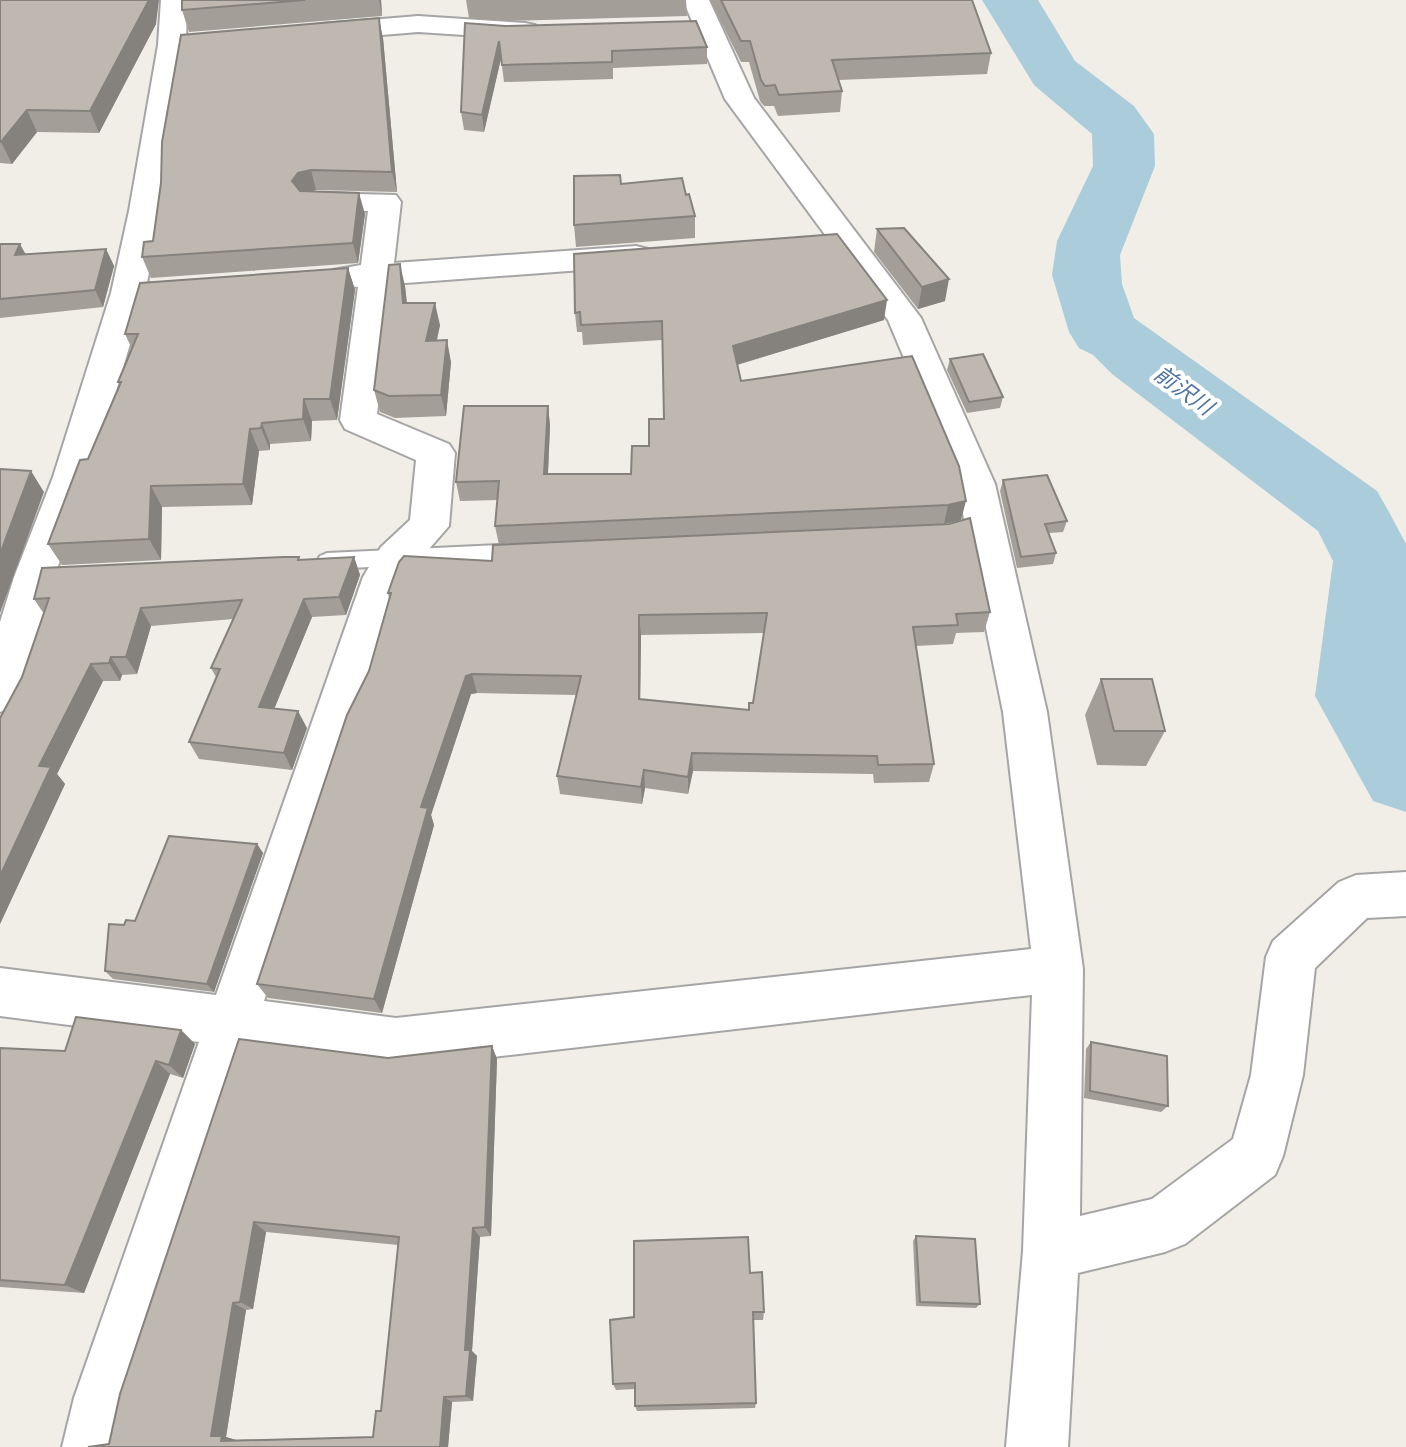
<svg xmlns="http://www.w3.org/2000/svg" width="1406" height="1447" viewBox="0 0 1406 1447" font-family="'PT Sans Narrow','Noto Sans JP',sans-serif">
<style>
.lines{fill:none;stroke-linecap:round;stroke-linejoin:round}
.river{fill:#abcddb;fill-rule:evenodd}
.lane-casing{stroke:#a5a5a5;stroke-width:4}
.street-casing{stroke:#a5a5a5;stroke-width:4}
.lane{fill:#fff;fill-rule:evenodd}
.street{fill:#fff;fill-rule:evenodd}
.wall{fill:#a39e98;fill-rule:evenodd}
.shaded-wall{fill:#85817c}
.building{fill:#beb8b1;stroke:#85817c;stroke-width:2;fill-rule:evenodd}
.labels{text-anchor:middle;stroke-width:8;stroke-linejoin:round;paint-order:stroke}
.water-label{font-size:22px;font-style:italic;fill:#4f74a4;stroke:#fff}
</style>
<rect width="100%" height="100%" fill="#f1eee8"/>
<g class="lines">
<path class="river" d="M982,0h56l37,61 59,45 20,28 1,32 -35,89 2,29 12,34 243,173 12,21 17,32v268l-33,-11 -58,-105 18,-135 -15,-30 -206,-157 -19,-19 -14,-7 -10,-16 -17,-57 5,-34 36,-75 -1,-32 -58,-49z"/>
<defs>
<path id="lane" d="M520,544l7,3 3,5 -3,5 -7,3 -193,9 -7,-3 -3,-5 3,-5 7,-3z"/>
<path id="street" d="M161,0h26l-1,45 -25,166 -16,82 -54,184 -37,100 -32,117 -7,12 -15,6v-90l14,-45 39,-100 58,-184 18,-82 29,-166z
M683,0h26l45,98 167,220 74,166 52,228 36,257 -3,247 72,-17 81,-60 18,-64 15,-118 7,-16 66,-59 17,-7 50,-3v44l-39,2 -52,50 -12,107 -20,81 -8,19 -90,69 -20,8 -87,21 -10,174h-62l17,-196 9,-256 -636,73 -147,-19 -115,349 -10,49h-62l12,-49 125,-356 -199,-26v-48l216,27 147,-418 18,-30 29,-27 6,-60 -71,-31 -5,-9 18,-133 -25,-3 -5,-7 5,-7 28,-5 7,-54 -62,-2 -5,-7 5,-7 11,-2 79,2 5,7 -7,61 242,-17 12,3 4,7 -4,7 -12,3 -244,18 -15,130 72,30 6,9 -6,73 -47,54 -138,421 132,17 635,-69 -28,-237 -46,-228 -69,-164 -163,-221z
M418,16l107,7 10,2 4,6 -4,6 -10,2 -107,-7 -96,8 -10,-2 -4,-6 4,-6 10,-2z"/>
</defs>
<use href="#lane" class="lane-casing"/>
<use href="#street" class="street-casing"/>
<use href="#lane" class="lane"/>
<use href="#street" class="street"/>
</g>
<path class="wall" d="M0,0l156,24 -57,109 -62,-1 -25,32 -12,-1z
M182,0h199l1,16 -193,16 -7,-22z
M466,0h220l1,16 -180,5 -38,-3z
M710,0h262l19,53 -4,21 -148,6 3,11 -2,21 -62,4 -4,-10h-10l-4,-5 -11,-39h-8z
M465,23l242,24v17l-94,4v11l-109,3 -3,-23 -17,73 -20,-2 -3,-18z
M383,38l14,154 -81,-2 -6,2 55,22 -7,49 -207,15 -9,-21 11,-16z
M621,184l65,11 9,21v22l-119,9 -2,-22z
M877,229l68,72 -27,8 -44,-57z
M0,244l26,10 80,-5 8,17 -11,41 -103,11z
M348,268l7,22 -18,130 -25,1 -1,20 -41,3v6l-11,1 -7,54 -90,2 -1,53 -99,5 -14,-21 40,-85 32,-73 -2,-4 14,-33 -7,-15z
M405,286l2,17 33,22 -3,16 14,21 -5,54 -51,2 -15,-6 -6,-22z
M575,313l309,7 -147,45 4,16 171,-25 49,164 -17,4 46,88 -6,20 -28,1 -3,11 -37,2 18,118 -5,18 -55,1 -1,-9 -180,-3 -5,23 -43,-6 -3,16 -82,-10 -3,-18 19,-81 -99,-2 -6,1 -40,121 3,10 -52,188 -114,-15 -11,-14 112,-313 20,-73 -1,-5 104,-32 399,-35 -392,19 -4,-19 3,-26 -38,1 -4,-19 92,-76 2,20 -2,48h83l18,-28 15,-27 -2,-79 -79,5 -1,-13h-5zM764,633l-11,70 -5,7 -108,-11 1,-64z
M950,359l53,38 -3,11 -33,5 -20,-43z
M1003,480l64,41 -4,11 -14,1 7,20 -3,11 -36,4 -17,-77z
M354,557l6,18 -14,40 -34,2 -38,92 33,19 -15,42 -93,-11 -10,-17 27,-65 -5,-9 22,-49 -82,7 -14,48 -15,1 -2,6h-17l-46,93 8,10 -65,140v-206l22,-41 22,-63 -10,-15 266,-39z
M1101,679l64,52 -19,35 -49,-1 -12,-50z
M257,844l6,9 -49,139 -101,-13 -8,-8 19,-46 11,-4z
M181,1030l14,14 -12,34 -13,-4 -86,219 -84,-6v-239l65,3z
M239,1039l149,19 104,-12 5,13 -6,177 -11,1 -8,114 5,5 -4,45 -21,1 -4,45h-360l21,-3zM266,1232l132,13 -17,166 -8,26 -137,3 -10,-3 20,-127 7,-1z
M1091,1042l77,64 -7,6 -77,-14 2,-49z
M916,1236l64,68 -4,4 -60,-2 -3,-65z
M750,1273l14,39 -1,8h-10l3,83 -1,5 -118,3 -2,-5v-17l-19,1 -3,-6 21,-67z"/>
<path class="shaded-wall" d="M149,0h10l-3,24 -57,109 -9,-22z
M379,0h2l1,16z
M379,18l4,20 14,154 -5,-20z
M499,41l2,17 -17,74 -2,-17z
M27,110l10,22 -25,32 -11,-22z
M311,170l5,20 -12,3 -6,9 -6,-21 6,-8z
M359,193l6,21 -7,49 -5,-20z
M20,244l10,18 -15,-7z
M106,249l8,17 -11,41 -8,-17z
M400,264l5,22 4,39 -6,-22z
M348,268l7,22 -18,130 -7,-21z
M949,279l-4,22 -27,8 4,-22z
M887,300l-3,20 -151,46v-20z
M435,303l5,22 -9,38 -5,-22z
M447,340l4,22 -5,54 -5,-21z
M304,399l8,22 -1,20 -8,-22z
M548,406l2,20 -3,67 -3,-19z
M262,423l8,21v6l-9,-22z
M250,429l9,22 -7,54 -9,-21z
M31,471l13,21 -44,121v-59z
M151,486l11,21 -1,53 -12,-21z
M966,501l-5,19 -17,4 4,-19z
M354,557l6,18 -14,40 -7,-18z
M304,599l8,18 -44,107 -9,-17z
M141,608l10,18 -14,48 -11,-17z
M639,615l2,20 -1,83 -1,-19z
M111,657l11,18 -2,6 -11,-18z
M91,664l12,17 -46,93 8,10 -65,140v-48l39,-110z
M472,674l5,19 -6,1 -40,121 3,10 -52,188 -8,-14 47,-192 45,-131z
M298,711l9,17 -15,42 -8,-17z
M692,753l1,18 -5,23v-17z
M644,770l1,18 -3,16 -1,-17z
M257,844l6,9 -49,139 -7,-8z
M181,1030l14,14 -12,34 -14,-13z
M492,1046l5,13 -6,177 -6,-9z
M156,1061l14,13 -86,219 -19,-8z
M254,1222l12,10 -13,77 -13,-7z
M473,1228l7,9 -8,114 5,5 -4,45 -7,-5 -1,-46z
M233,1303l13,7 -20,127 10,3 -1,4 -14,-3 -10,-5z
M444,1397l8,5 -4,45h-8z"/>
<path class="building" d="M0,0h149l-59,111 -63,-1 -26,32h-1z
M182,0h123l-123,10z
M721,0h251l19,53 -159,7 10,31 -63,4 -4,-10 -10,1 -4,-6 -11,-39h-9z
M379,18l13,154 -81,-2 -13,3 -6,8 8,10 59,2 -6,50 -211,14 2,-15 9,-1 8,-58 1,-41 19,-107z
M696,21l11,26 -95,4v11l-110,3 -3,-24 -17,74 -21,-3 4,-89 40,3z
M620,175l1,9 61,-6 4,17 3,-1 6,22 -121,9v-49z
M904,228l45,51 -27,8 -45,-58z
M837,234l50,66 -154,46 8,35 171,-25 47,110 7,35 -18,4 -453,21 4,-45 -43,1 8,-76h84l-4,68h87l1,-28h17v-27h15l-2,-98 -81,4 -1,-13 -5,1 -1,-59z
M0,244h20l-5,11 91,-6 -11,41 -95,9z
M400,264l3,39h32l-9,38 21,-1 -6,55 -52,1 -15,-6 15,-125z
M348,268l-18,131h-26l-1,20 -41,4 -1,5 -11,1 -7,55 -92,2 -2,53 -101,5 32,-84 8,-1 33,-77h-3l20,-48h-13l15,-51z
M983,354l20,43 -34,5 -19,-43z
M0,469l31,2 -31,83z
M1047,475l20,46 -22,3 11,29 -35,4 -18,-77z
M970,518l20,94 -34,2 2,11 -45,2 21,137 -56,1 -1,-9 -185,-3 -4,24 -44,-7 -3,17 -84,-11 24,-100 -109,-2 -6,2 -45,131 7,1 -54,191 -117,-15 90,-269 22,-44 22,-78h-3l11,-31 5,-6 88,5 1,-16 456,-21zM767,613l-14,90h-4v7l-110,-11v-84z
M284,557h15l-1,3 56,-3 -15,40 -35,2 -45,108 39,4 -14,42 -95,-11 31,-73 -9,-1 31,-68 -101,8 -15,49h-15l-2,6 -18,1 -52,102 12,1 -51,109v-158l22,-41 27,-79 -15,1 8,-31z
M1101,679h51l13,52h-51z
M169,836l88,8 -50,140 -102,-13 4,-47 15,1 2,-5 9,1z
M76,1017l105,13 -12,35 -13,-4 -91,224 -65,-5v-232l65,3z
M239,1039l149,19 104,-12 -7,181 -12,1 -8,122h5l-4,46 -22,1 -4,50h-352l21,-3 11,-50zM254,1222l145,15 -18,174h-5l-3,26 -152,4 1,-5h-11l22,-133 7,-1z
M1091,1042l76,14 1,50 -78,-15z
M916,1236l59,3 5,65 -60,-2z
M748,1237l2,36 12,-1 2,40h-11l3,91 -121,3v-23l-22,1 -3,-64 24,-3v-76z"/>
<g class="labels">
<g class="water-label">
<text transform="translate(1184 390) rotate(36)" y="8">前沢川</text>
</g>
</g>
</svg>
